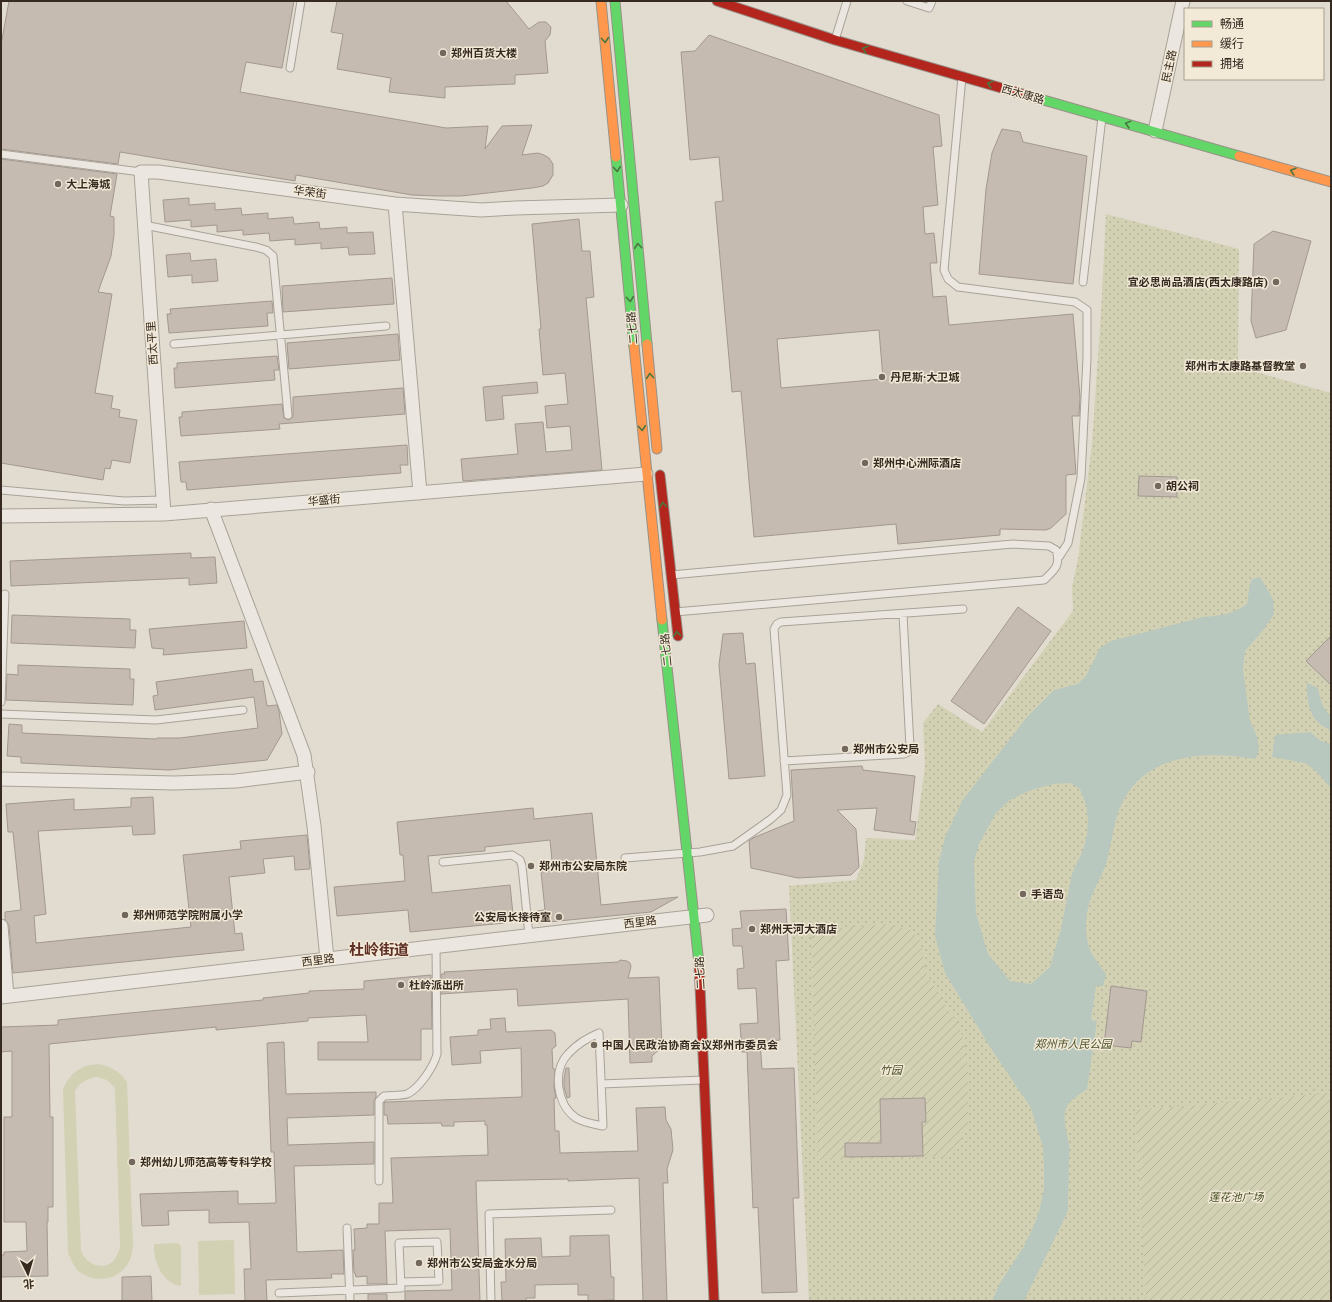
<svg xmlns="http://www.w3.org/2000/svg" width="1332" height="1302" viewBox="0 0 1332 1302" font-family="'PT Serif','Noto Sans SC',serif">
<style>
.grass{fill:#d2d1b4;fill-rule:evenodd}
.park{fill:url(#park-dots)}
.garden{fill:url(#garden-furrows)}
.water{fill:#b9c8be;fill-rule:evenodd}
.building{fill:#c6bbb1;stroke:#a3988f;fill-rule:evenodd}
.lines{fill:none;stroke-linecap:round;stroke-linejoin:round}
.lane-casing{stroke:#a8a298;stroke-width:9}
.street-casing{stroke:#a8a298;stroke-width:15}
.fast-casing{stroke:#989188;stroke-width:11}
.slow-casing{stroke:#989188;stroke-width:11}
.jam-casing{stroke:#989188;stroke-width:11}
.lane{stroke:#ebe7e0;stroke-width:7}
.street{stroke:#ebe7e0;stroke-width:13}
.fast{stroke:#63d668;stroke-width:9}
.slow{stroke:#ff974d;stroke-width:9}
.jam{stroke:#b3261e;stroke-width:9}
.oneway{stroke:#4a7741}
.poi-dot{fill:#72685e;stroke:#f2e9d7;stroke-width:1.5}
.labels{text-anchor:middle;stroke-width:3;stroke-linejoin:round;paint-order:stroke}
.poi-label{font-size:11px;font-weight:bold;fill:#362a21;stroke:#f2e9d7;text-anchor:start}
.street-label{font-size:11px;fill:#362a21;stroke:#f2e9d7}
.park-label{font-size:11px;font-style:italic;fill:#495129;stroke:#f2e9d7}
.district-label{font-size:15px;font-weight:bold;fill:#5f2e24;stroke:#f2e9d7}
</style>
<defs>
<pattern id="park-dots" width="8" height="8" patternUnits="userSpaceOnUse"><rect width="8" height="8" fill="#d2d1b4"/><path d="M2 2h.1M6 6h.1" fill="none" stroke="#b5b49a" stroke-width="1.8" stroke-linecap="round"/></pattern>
<pattern id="garden-furrows" width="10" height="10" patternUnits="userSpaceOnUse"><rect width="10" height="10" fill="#d2d1b4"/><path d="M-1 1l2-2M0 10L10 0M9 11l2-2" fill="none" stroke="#b5b49a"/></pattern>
</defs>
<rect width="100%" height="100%" fill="#e2dcd0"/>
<path class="grass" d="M98,1064c13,2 21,7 29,18l6,165c-1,7 -2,12 -6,18 -11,17 -36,18 -50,5 -4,-5 -6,-11 -9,-17l-5,-164c7,-16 17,-24 35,-25zM97,1077l10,3 8,8 5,160c-2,5 -4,11 -8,14 -11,9 -27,1 -31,-11l-6,-160c4,-8 13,-13 22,-14z
M234,1240l1,54 -36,1 -1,-54z
M178,1243l3,3v40c-2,-1 -6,-1 -9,-3 -13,-7 -19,-26 -18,-39z"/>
<path class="park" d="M1106,214l133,35 -1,110 7,10 86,24v908h-522l-20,-415 67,-6 8,-21 2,-21 49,2 10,-74 -2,-43 15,-19 44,28 91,-121 -1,-24 6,-28 14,-116 9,-131z"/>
<path class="garden" d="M885,924l25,6 10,11 6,31 22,38 11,14 6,22 3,27v49l-3,11 -5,8 -13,16 -129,3 -7,-230z
M1331,1093v208h-185l-11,-191z"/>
<path class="water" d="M1260,577l13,22 1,15 -10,15 -19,22 -2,19 7,51 7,15 2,13 -3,10c-49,-8 -109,-7 -134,44 -9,19 -10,41 -16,61 -4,11 -10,21 -14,31 -7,18 -9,41 0,59 4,7 9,13 14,20l-3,12h-7l-5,34 6,1 -10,68c-5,4 -11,7 -15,11 -17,15 1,39 -3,57l-1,54 -44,90h-32l8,-18 23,-35 12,-25 5,-15 4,-20v-20l-1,-21 -12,-39 -41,-61 -45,-74 -10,-37 4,-75 6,-24 17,-36 65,-84 27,-27 24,-6 8,-8 14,-28 11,-7 92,-24c16,-1 31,-3 44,-13 2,-8 1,-17 5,-25zM1070,783l10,6 6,16 2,15 -1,15 -4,15 -11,24 -11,55 -11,38 -19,17 -21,-3 -22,-27 -12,-41 -2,-51 5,-18 17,-31 14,-13 21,-10 23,-6z
M1307,683l11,5c2,11 4,20 13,28v14c-22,-8 -24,-26 -24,-47z
M1310,732l11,9 10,3v44l-15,-17 -11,-8 -33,-6 3,-22z"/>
<path class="building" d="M9,1h285l-12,67 -36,-6 -6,30 206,36 42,-2 -3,23 17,-23 30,-1 -10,30 16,-2 6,2 5,3 4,6v11l-5,8 -5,3 -11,2 -71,8h-24l-25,-1 -116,-20 -1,6 -175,-29 -2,12 -117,-15v-104z
M337,1h169l23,28 10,-7h7l5,5 -1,8 -5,6 3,32 -33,2v9l-70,3v11l-56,-6 2,-14 -54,-9 6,-35 -12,-2z
M709,35l230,80 3,31 -9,1 5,58 -15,2 2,27 9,-1 3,30h-7l3,34 13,-1 3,29 124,-11 7,83 -1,19h-7l4,58 -10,1v39l-15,14 -5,2 -46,-1v6l-102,9 -2,-20 -142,13 -13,-146 -9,1 -17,-190 8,-1 -4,-44 -29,3 -9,-108 14,-1zM879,330l4,49 -102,9 -4,-49z
M1002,129l18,3 3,10 64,14 -14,128 -94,-10 7,-85 6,-36z
M1,159l116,15 -7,42 4,1v18l-3,21 -13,36 14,2 -17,99 18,3 -2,12 9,2 -1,7 18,3 -7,43 -18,-3 -2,9 -5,-1 -2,12 -102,-17z
M189,198v7l26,-2v7l26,-2 1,7 26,-2v6l25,-2 1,7 25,-2 1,7 27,-2v6l26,-1 2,22 -26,1 -1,-8 -27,2v-6l-26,2v-6l-25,2 -1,-8 -26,2v-5l-26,2v-7l-26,2v-7l-26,2 -2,-22z
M579,219l3,32h8l4,46 -8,1 16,172 -139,11 -2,-22 57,-5 -3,-30 28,-2 3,30 26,-2 -2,-24 -23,2 -2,-22 23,-2 -3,-31 -22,2 -4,-46h2l-9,-105z
M1273,231l38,10 -25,89 -30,8 -5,-17 3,-77z
M190,253l1,8 25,-2 2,22 -26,2v-8l-24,2 -2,-22z
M392,278l2,26 -111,8 -1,-26z
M272,301l1,12h-6l1,13 -99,7 -2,-19h4l-1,-5z
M398,334l2,26 -111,9 -2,-26z
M277,356l2,14h-5l1,10 -100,8 -1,-20h3v-5z
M537,382l1,11 -36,3 2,23 -18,2 -3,-34z
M403,388l2,26 -126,10 1,5 -99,7 -2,-19h3v-5l100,-8 2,14 5,2 4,-3v-20z
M407,445l1,20h-8l1,8 -214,17 -1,-8h-5l-2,-20z
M1139,476l38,1v20l-39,-1z
M191,553v5l24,-1 2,26 -28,2v-7l-178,8 -1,-25z
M1018,607l33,24 -67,93 -33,-23z
M12,615l118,4v11h6l-1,18 -124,-5z
M244,621l3,27 -84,7 1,-6 -12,-1 -3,-19z
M743,633l3,31 9,-1 10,113 -36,3 -10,-114 4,-31z
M1331,636v49l-25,-24z
M18,665l112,4v10h4l-1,26 -127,-5 1,-26 11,1z
M252,669l2,13 9,-1 4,25 10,-1 2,6 3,23 -15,26 -98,10 -148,-7v-6l-14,-1 2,-32 13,1v8l134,6 1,-1h23l78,-10 -4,-31 -99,13 -2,-14 5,-1 -2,-13z
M862,766l1,4 52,6 -5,45 6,1 -2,13 -40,-5 3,-22 -40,2 19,19 3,38 -8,8 -53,3 -47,-10 -2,-27 4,-3 41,-17 -3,-51z
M153,797l2,37 -22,1 -1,-9 -94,5 8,83 -12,2 2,27 155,-16 -8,-72 58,-6 -1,-8 67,-6 3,34 -15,1 -1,-14 -31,3 2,14 -36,4 6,57 7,-1 2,17 -231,23 -4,-48 -4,-5v-8l16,-2 -8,-78h-5l-2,-28 68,-5v11l57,-3v-9z
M533,808l1,11 58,-6 9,92 77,-8 -27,15 -113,11 -1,-12 8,-1 -4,-38 12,-1 -3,-31 -65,7v4l-57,5 4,37 78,-8 3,29 -8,9 -95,9 -2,-22 -71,6 -3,-29 71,-6 -2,-26h-3l-3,-33z
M786,909l3,51 -13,1 4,79 -20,2 2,27 32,-1 5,130h-6l4,94 -35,1 -4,-86 -5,1 -6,-156h-5l-2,-28 18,-1 -2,-35 -18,1 -1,-20 7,-1 -2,-22h-9l-1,-17 10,-1 -2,-17z
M620,960l7,1 3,2 1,4 -3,11 31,-1 3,70 -10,9v6l-22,1 -2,-64 -110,7 -1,-17 -76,5v-20h4l-1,-2 174,-10z
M431,975l1,54h-11v31h-103v-18h50l-2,-27 -58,3v3l-92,9v-3l-167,17 1,73h3v90h-5v15h-1l1,54 -47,1v-22h3v-3l23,-1 -1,-29h-22v-105h8v-66l-11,1v-25l57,-2v-5l205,-20v-2l46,-5v-2l55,-2v-8z
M1111,986l36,5 -6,51 -9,-1 -1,7 -27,-3z
M505,1018l1,14 45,-2 4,3 1,13 -4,3 1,20h2l-1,19 2,10h-2l1,33h4l1,22 78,-2 -2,-43 29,-1 1,13 5,9 2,21 -6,19 1,14h-5l4,118h-24l-4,-123 -71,3v-2l-92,2 4,120h-75v-10l47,-1 -2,-61 -65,2 2,53h-20v-8l-11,1 -1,-4h-1l-1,-23h2l-1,-21 13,-1v-4h12v-21h14l-2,-45 97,-3 -1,-30h-2v-4l-31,1v4h-12l-1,-3 -53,1 -1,-9h-3v-12l1,-1 137,-5 -1,-49 -41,3 1,12 -29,2 -2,-28 28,-2v-5l13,-1 -1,-10z
M284,1042l2,52 90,-2v5l-2,4v14l-87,3 1,27 86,-3v22l-80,2 3,86 46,-2 1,24h-13l1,4 -66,2 1,21h-22l-1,-32h7l-2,-47 -40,1v-13l-41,1 1,14 -27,1 -2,-32 98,-3v13l38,-1 -2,-51h-3l-4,-109z
M566,1068h3l1,29 -3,1 -3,-11v-8z
M925,1098l1,24h-4l1,34 -78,1v-14h36l-1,-44z
M609,1235l2,42h3v23l-26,1v-6h-10v-11l-43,1v13h-9v3h-24l-1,-19h5l-1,-43 36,-1 1,19 28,-1v-20z
M151,1276l1,25h-30v-24z
M368,1294h19v7h-19z"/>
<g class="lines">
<defs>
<path id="lane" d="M907,1l22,7 3,-7
M835,40l12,-39
M290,68l11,-67
M962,77l-18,193 4,9 10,8 117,15 12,8v48l-6,120 -13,65 -9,14
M1,154l140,18
M144,225l112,22 10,3 7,6 15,159
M1083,282l19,-165
M174,344l212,-18
M1,490l123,11 39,-1
M671,575l342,-31 36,2 7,4c5,15 -1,20 -12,30l-369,32
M1,702l4,-108
M1,714l155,6 87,-10
M784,761l120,-7 4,-2 2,-5 -7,-133
M625,858l75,-6 33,-6 38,-27 10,-9 6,-15 -13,-166 3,-5 4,-2 182,-13
M443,862l69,-7 8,5 2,6 7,69
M599,1033l4,93c-10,-2 -18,-3 -27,-8 -19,-13 -24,-47 -8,-64 9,-10 19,-16 31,-21z
M601,1084l102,-4
M379,1181v-80l5,-5c7,-1 17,0 23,-2 12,-5 27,-28 30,-40l-1,-108
M347,1228l3,73
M279,1293l122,-5 -2,-45 38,-1 2,39 -38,1
M491,1301l-2,-87 122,-4"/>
<path id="street" d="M1155,131l28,-130
M395,204l25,289
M211,509l93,246 10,71 13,133
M164,514l-23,-342h17l237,32 86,6 34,-2 106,-3
M1,516l163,-2 482,-40
M1,779l173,4 62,-2 72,-9
M1,926l6,70
M1,997l706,-82"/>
<path id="fast" d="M615,1l32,343
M1026,95l213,61
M616,157l18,189
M662,620l37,344"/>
<path id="slow" d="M601,1l15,156
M1239,156l92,26
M647,344l10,105
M634,346l28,274"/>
<path id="jam" d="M717,1l118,39 191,55
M660,475l18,161
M699,964l15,337"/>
</defs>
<use href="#lane" class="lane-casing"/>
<use href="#street" class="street-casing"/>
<use href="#fast" class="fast-casing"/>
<use href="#slow" class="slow-casing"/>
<use href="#jam" class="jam-casing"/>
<use href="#lane" class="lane"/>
<use href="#street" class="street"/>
<use href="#fast" class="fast"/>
<use href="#slow" class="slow"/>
<use href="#jam" class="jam"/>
</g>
<defs><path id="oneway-chevron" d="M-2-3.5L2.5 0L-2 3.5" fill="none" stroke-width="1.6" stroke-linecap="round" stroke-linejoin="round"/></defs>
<g class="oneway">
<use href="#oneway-chevron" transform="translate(605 40) rotate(85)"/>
<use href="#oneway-chevron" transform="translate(865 49) rotate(-164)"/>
<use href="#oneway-chevron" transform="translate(990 84) rotate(-164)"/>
<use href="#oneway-chevron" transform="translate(1128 124) rotate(-165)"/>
<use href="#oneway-chevron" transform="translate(617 169) rotate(85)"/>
<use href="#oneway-chevron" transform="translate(1293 171) rotate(-164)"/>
<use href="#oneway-chevron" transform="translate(638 246) rotate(-95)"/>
<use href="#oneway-chevron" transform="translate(630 299) rotate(85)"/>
<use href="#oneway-chevron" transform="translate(650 376) rotate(-95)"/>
<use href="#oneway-chevron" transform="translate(642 428) rotate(85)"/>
<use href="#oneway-chevron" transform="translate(663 505) rotate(-97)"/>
<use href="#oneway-chevron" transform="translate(677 634) rotate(-96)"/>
</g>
<g class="poi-dot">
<circle cx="443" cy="53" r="4"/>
<circle cx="58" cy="184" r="4"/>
<circle cx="1276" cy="282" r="4"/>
<circle cx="1303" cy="366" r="4"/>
<circle cx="882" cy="377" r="4"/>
<circle cx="865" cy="463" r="4"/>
<circle cx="1158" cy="486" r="4"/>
<circle cx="845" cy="749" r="4"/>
<circle cx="531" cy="866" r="4"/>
<circle cx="1023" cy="894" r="4"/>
<circle cx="125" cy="915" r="4"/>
<circle cx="559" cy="917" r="4"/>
<circle cx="752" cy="929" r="4"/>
<circle cx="401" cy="985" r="4"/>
<circle cx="594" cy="1045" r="4"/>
<circle cx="132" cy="1162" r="4"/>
<circle cx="419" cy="1263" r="4"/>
</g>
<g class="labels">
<g class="poi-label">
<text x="451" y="57">郑州百货大楼</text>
<text x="66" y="188">大上海城</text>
<text x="1268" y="286" text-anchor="end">宜必思尚品酒店(西太康路店)</text>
<text x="1295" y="370" text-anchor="end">郑州市太康路基督教堂</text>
<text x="890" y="381">丹尼斯·大卫城</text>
<text x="873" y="467">郑州中心洲际酒店</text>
<text x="1166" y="490">胡公祠</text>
<text x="853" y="753">郑州市公安局</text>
<text x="539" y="870">郑州市公安局东院</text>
<text x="1031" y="898">手语岛</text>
<text x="133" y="919">郑州师范学院附属小学</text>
<text x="551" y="921" text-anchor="end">公安局长接待室</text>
<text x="760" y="933">郑州天河大酒店</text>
<text x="409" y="989">杜岭派出所</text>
<text x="602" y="1049">中国人民政治协商会议郑州市委员会</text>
<text x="140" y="1166">郑州幼儿师范高等专科学校</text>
<text x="427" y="1267">郑州市公安局金水分局</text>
</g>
<g class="street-label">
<text transform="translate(1169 66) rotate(-78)" y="4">民主路</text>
<text transform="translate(1023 94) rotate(16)" y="4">西太康路</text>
<text transform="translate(310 192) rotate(8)" y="4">华荣街</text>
<text transform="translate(632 328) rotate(-95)" y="4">二七路</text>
<text transform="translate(152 343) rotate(-94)" y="4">西太平里</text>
<text transform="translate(324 500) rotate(-5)" y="4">华盛街</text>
<text transform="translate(666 650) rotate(-96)" y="4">二七路</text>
<text transform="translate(640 922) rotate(-7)" y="4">西里路</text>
<text transform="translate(318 960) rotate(-7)" y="4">西里路</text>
<text transform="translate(700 973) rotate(-93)" y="4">二七路</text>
</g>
<g class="park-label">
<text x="1073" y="1048">郑州市人民公园</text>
<text x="891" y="1074">竹园</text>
<text x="1236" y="1201">莲花池广场</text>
</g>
<g class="district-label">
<text x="379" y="955">杜岭街道</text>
</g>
</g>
<rect width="1332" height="1302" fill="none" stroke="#362a21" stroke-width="4"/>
<rect x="1184" y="8" width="140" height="72" fill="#f2e9d7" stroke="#a79d8e"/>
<rect x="1192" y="21" width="20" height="6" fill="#63d668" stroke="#a79d8e"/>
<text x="1220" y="28" font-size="12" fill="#362a21">畅通</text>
<rect x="1192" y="41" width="20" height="6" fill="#ff974d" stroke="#a79d8e"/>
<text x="1220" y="48" font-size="12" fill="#362a21">缓行</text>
<rect x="1192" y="61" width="20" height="6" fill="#b3261e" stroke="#a79d8e"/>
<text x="1220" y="68" font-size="12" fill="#362a21">拥堵</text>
<g transform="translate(28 1274) rotate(175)" stroke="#f2e9d7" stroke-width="3" paint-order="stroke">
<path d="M0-3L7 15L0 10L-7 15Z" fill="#362a21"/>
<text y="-6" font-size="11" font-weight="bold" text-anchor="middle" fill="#362a21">北</text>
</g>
</svg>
